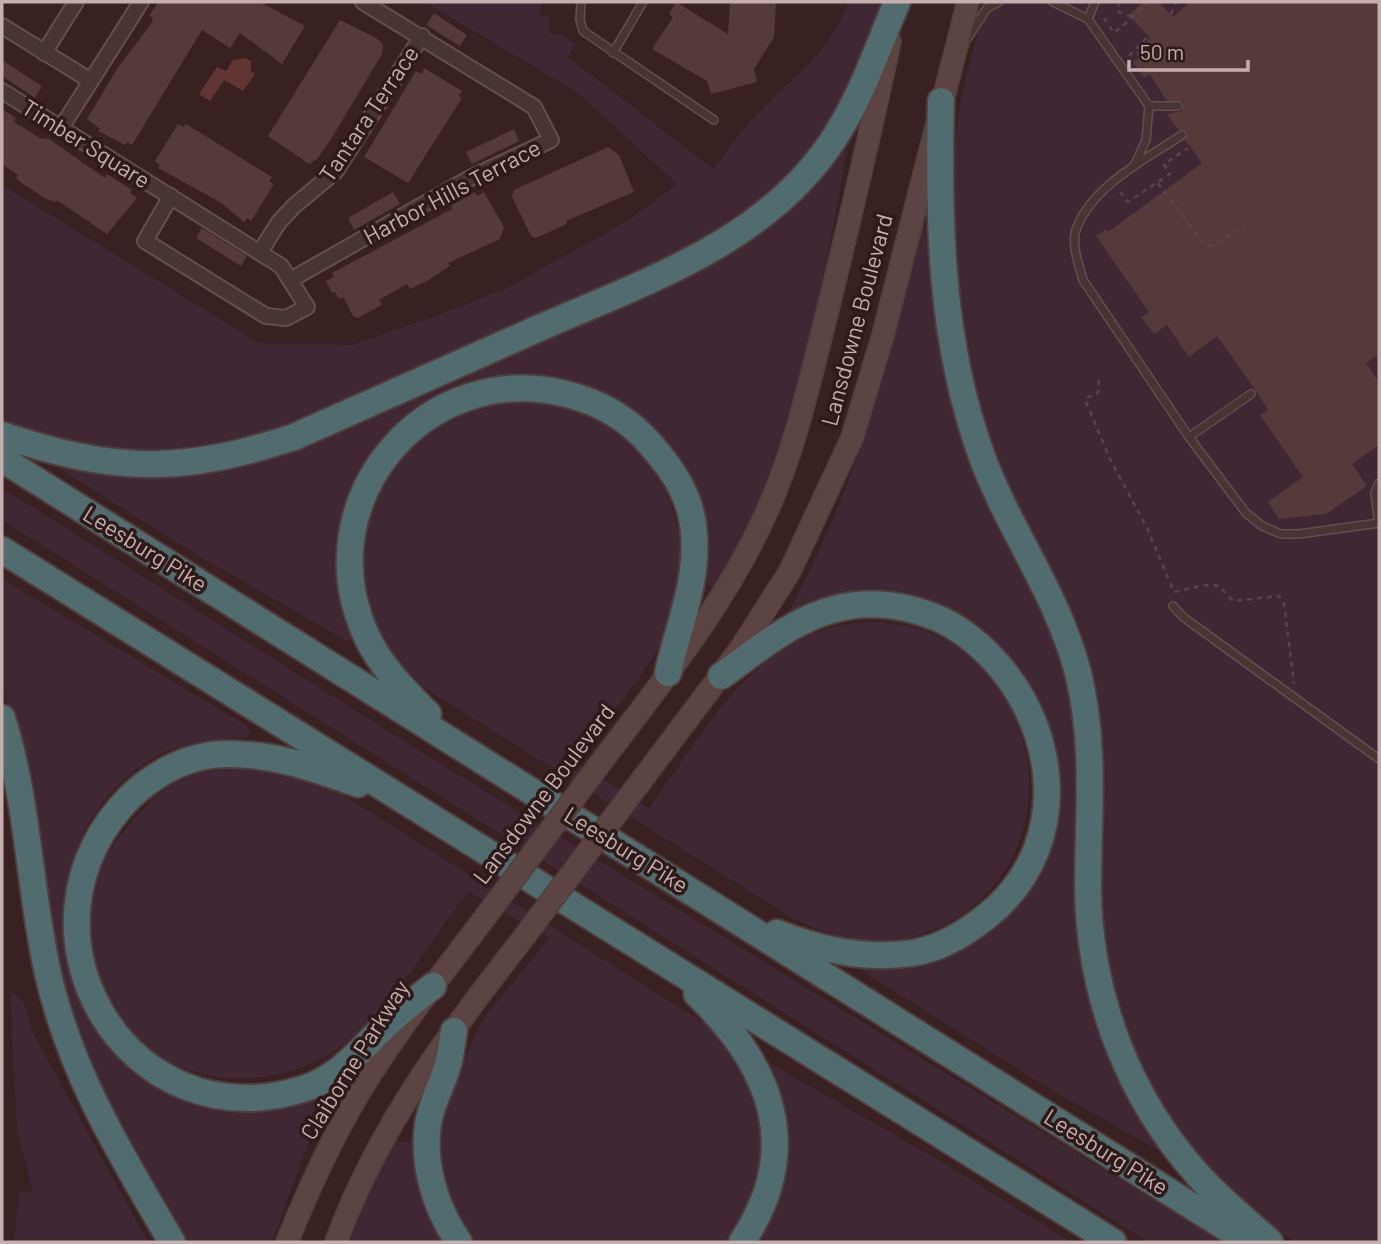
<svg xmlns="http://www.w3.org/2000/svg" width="1381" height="1244" viewBox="0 0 1381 1244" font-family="Barlow,sans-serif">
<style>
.green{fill:#3f2734}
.water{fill:#603533}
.building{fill:#563a39}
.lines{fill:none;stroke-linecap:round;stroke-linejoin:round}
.lane-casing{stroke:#634f4e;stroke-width:10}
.street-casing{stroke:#634f4e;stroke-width:18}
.secondary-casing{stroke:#523e3d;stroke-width:24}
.highway-casing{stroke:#503c3b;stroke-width:30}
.path{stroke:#5a434d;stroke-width:2.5;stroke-dasharray:5 5;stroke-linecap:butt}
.lane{stroke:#483433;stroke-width:7}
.street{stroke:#483433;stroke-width:14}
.secondary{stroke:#5b4441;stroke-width:21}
.highway{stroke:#506c6e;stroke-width:26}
.secondary-bridge-casing{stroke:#523e3d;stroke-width:24;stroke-linecap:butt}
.secondary-bridge{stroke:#5b4441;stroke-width:21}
.labels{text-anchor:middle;stroke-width:7;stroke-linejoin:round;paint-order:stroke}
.street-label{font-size:23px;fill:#c5afae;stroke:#2d1a19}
</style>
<rect width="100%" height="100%" fill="#382120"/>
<path class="green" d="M425,2h117l-2,14 9,1v16l14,3 12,8 -7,13 145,112c16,-19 30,-42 48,-59 35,-37 70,-58 87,-108h33c-25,105 -94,192 -188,244l-429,194 -82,15 -52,-2 -76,-14 -52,-20v-234l257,158 93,2 100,-35 55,-22 119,-66 51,-38 -99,-91z
M985,2h394v1240h-84l-63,-45 -55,-62 -52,-89 -28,-105 -12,-287 -16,-46 -44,-86 -40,-89 -18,-63 -17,-112v-74l11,-85z
M851,128c-30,155 -47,325 -138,458l-8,-3 -1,-62 -103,-126 -179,12 -33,28 -39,56 -7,25 -6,46 1,28 14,50h-7l-151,-87 -163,-102 138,21 506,-197z
M923,213l17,135 14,62 100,221 14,53 9,49 11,223 82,201 -125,-71 -199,-125 138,-32 74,-149 -5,-41 -14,-39 -19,-31 -34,-31 -43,-27 -156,5c26,-51 50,-102 69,-156 28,-80 47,-164 67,-247z
M526,399c21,4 43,6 62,15 93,41 115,152 69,236 -22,40 -58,73 -83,111l75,47c37,-50 76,-119 128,-154 40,-28 80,-38 129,-28 40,8 70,29 93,63 65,98 21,226 -98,251 -37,8 -75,-7 -107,-21l-371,-232 -27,-28 -14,-20 -17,-40 -3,-48 11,-53 41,-59 34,-21 41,-14z
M2,488l429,270 791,484h-74l-1146,-722z
M2,579l244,146 5,7 -4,5c-32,2 -63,4 -92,20 -119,67 -123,253 -7,323 10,6 21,15 32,18 47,15 100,0 147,-6l-55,150h-88l-96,-175 -39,-122 -29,-198 -18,-61z
M245,766l60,14 38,15 369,233c62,64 64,141 15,214h-253l-21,-39 -10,-33 -2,-35 7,-37 33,-76 68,-84 -80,-46c-41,48 -69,108 -119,148 -72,57 -178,52 -235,-24 -8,-10 -11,-26 -16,-38 -22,-55 -10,-107 29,-152 39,-46 58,-54 117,-60z
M10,990l14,13 9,30 115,209h-134l5,-50 14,-1 -16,-60z
M773,1065l179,103 119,74h-317l17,-164 -2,-10z
M395,1141l22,2 28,99h-99l20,-47z"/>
<path class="water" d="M245,58l6,3v10l4,3 -12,17 -19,-11 -14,21 -11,-7 18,-27 9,4 7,-11z"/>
<path class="building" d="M158,2h102l45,24 -23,38 -42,-31 -10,15 -28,-18 -70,115 -5,-3 -2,3 -27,-14 2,-2 -13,-10 32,-53 32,-42 2,-6 -4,-2z
M676,2l52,32 2,-32h46l-2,35 -20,32 3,13 -46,12 -4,-13 -55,-32 21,-32 -4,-3z
M1143,2h16l14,15 17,-15h189v352l-13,9 13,19v63l-27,19 15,22 -41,28 -47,5 -11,-17 35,-25 -43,-62 8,-5 -12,-19 -39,-55 -28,21 -22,-32 -13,9 -13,-17 8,-5 -53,-76 10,-7 2,3 94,-69 -17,-23 2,-9 -9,-1 -11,-16 15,-3 1,-9 -17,-2 -16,-26 -6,4 -11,-16 6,-4 -3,-5 14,-15 -21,-23z
M434,13l33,22 -7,11 -34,-21z
M340,20l36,18 7,6 -1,10 -51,85 -14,20 -8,5 -41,-28z
M2,60l40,26 -7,12 -33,-22z
M424,68l38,23 -3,5 3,2 -54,85 -44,-26 52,-86 6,3z
M2,109l14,9 -2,4 26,16 9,1 56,39 2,-4 25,16 -2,3 7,5 -30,36 -50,-34 -2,2 -9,-3 -23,-15 -7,-6 2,-3 -16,-11z
M178,124l6,3 2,-3 86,53 -3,4 5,3 -23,37 -4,-3 -3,4 -24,-20 -62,-34 2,-3 -5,-4z
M514,129l5,12 -47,23 -6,-12z
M608,147l11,8 15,37 -68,29 1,3 -7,3 -24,11 -5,-2 -19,-39 2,-7z
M393,192l7,12 -46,26 -6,-12z
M475,192l2,4 7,-4 20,35 -4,12 -52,24 2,3 -23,15 -17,8 -3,-5 -28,16 3,5 -24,13 -5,-2 -10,-19 -4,2 -4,-7 -3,1 -6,-12 8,-4 -2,-4 120,-64 -1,-4z
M202,228l45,28 -6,10 -45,-28z"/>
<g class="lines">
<defs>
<path id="lane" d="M581,2l-1,18 3,11 131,89
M1053,2l35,17 61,87 -3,34 -11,24
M1088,19l7,-17
M967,39l20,-31 12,-6
M613,53l30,-51
M1149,106h29
M1182,135c-36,24 -88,50 -105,92 -7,16 2,38 6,53l106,157 57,76 16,13 19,8h18l80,-11
M1189,437l62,-43
M1379,524l-4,-31 4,-10
M1173,606l10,11 196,142"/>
<path id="street" d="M2,26l89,55
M44,53l32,-51
M2,91l279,175 26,41 -21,11 -20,-2 -121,-75 26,-45
M61,128l80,-126
M260,252l19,-30 15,-16 42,-35 86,-135
M292,279l176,-100 83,-39 -17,-33 -171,-105"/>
<path id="secondary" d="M599,765c62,-82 127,-161 169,-256 27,-60 41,-125 57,-188 23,-93 45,-186 65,-280
M635,789l106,-141 49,-77 62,-133 31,-103 85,-333
M287,1242c18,-44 37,-88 61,-130 39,-70 90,-132 138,-196
M336,1242c43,-117 112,-207 188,-305"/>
<path id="highway" d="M941,101c-3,119 -1,239 40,353 27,75 77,140 97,219 18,71 10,142 10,215 1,105 39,208 110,287 21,24 48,45 72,67
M2,435c113,38 179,39 292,2 81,-36 162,-72 243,-108 107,-47 231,-87 298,-192 27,-42 43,-90 62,-135
M2,459l1247,783
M2,550l1111,692
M721,676c37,-26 73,-58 118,-68 42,-10 92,1 126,26 91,67 117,206 22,282 -21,17 -48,33 -75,37 -47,7 -92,-3 -135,-20
M428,714c-24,-24 -48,-48 -62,-79 -61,-134 59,-277 200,-241 33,8 63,25 85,51 23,26 41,53 43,89 4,49 -16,92 -26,139
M2,718c26,81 27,168 45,251 21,100 74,186 125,273
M358,784c-44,-16 -86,-31 -133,-30 -38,1 -68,18 -94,42 -131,131 -6,351 175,292 36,-12 56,-41 82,-65 14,-13 30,-25 45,-37
M697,994c75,73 107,154 45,248
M454,1031c-2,12 -3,25 -7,37 -6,19 -16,36 -19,56 -6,40 8,86 31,118"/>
</defs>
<use href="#lane" class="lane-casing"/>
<use href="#street" class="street-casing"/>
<use href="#secondary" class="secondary-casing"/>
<use href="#highway" class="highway-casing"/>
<path class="path" d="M1119,2l-2,9 15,6
M1171,14l5,-12
M1104,18l10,15 33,-28 -2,-3
M1129,56l19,-20
M1158,183l42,56 10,7 35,-19
M1120,192l8,10 42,-28 -6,-10 24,-16
M1099,380l-1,13 -12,5v4l24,57 37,69 27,64 32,-7 13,1 14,15 46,-5 5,7 10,81"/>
<use href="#lane" class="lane"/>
<use href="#street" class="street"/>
<use href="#secondary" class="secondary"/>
<use href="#highway" class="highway"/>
<defs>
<path id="secondary-bridge" d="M486,916l113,-151
M524,937l111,-148"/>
</defs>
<use href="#secondary-bridge" class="secondary-bridge-casing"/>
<use href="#secondary-bridge" class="secondary-bridge"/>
</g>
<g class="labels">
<g class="street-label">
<text transform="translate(369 114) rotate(-56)" y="8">Tantara Terrace</text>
<text transform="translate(86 144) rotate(32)" y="8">Timber Square</text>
<text transform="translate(452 192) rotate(-28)" y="8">Harbor Hills Terrace</text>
<text transform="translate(857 320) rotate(-75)" y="8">Lansdowne Boulevard</text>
<text transform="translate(145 549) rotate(32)" y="8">Leesburg Pike</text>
<text transform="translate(544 794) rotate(-53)" y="8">Lansdowne Boulevard</text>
<text transform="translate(626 850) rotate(32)" y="8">Leesburg Pike</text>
<text transform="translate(355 1060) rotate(-58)" y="8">Claiborne Parkway</text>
<text transform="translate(1106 1152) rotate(32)" y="8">Leesburg Pike</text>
</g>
</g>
<rect width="1381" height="1244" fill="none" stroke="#c5afae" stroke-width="7"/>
<path d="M1129 60v10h119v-10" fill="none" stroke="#c5afae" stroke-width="3.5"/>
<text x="1140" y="60" font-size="21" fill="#c5afae" stroke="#2d1a19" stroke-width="5" paint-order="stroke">50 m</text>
</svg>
